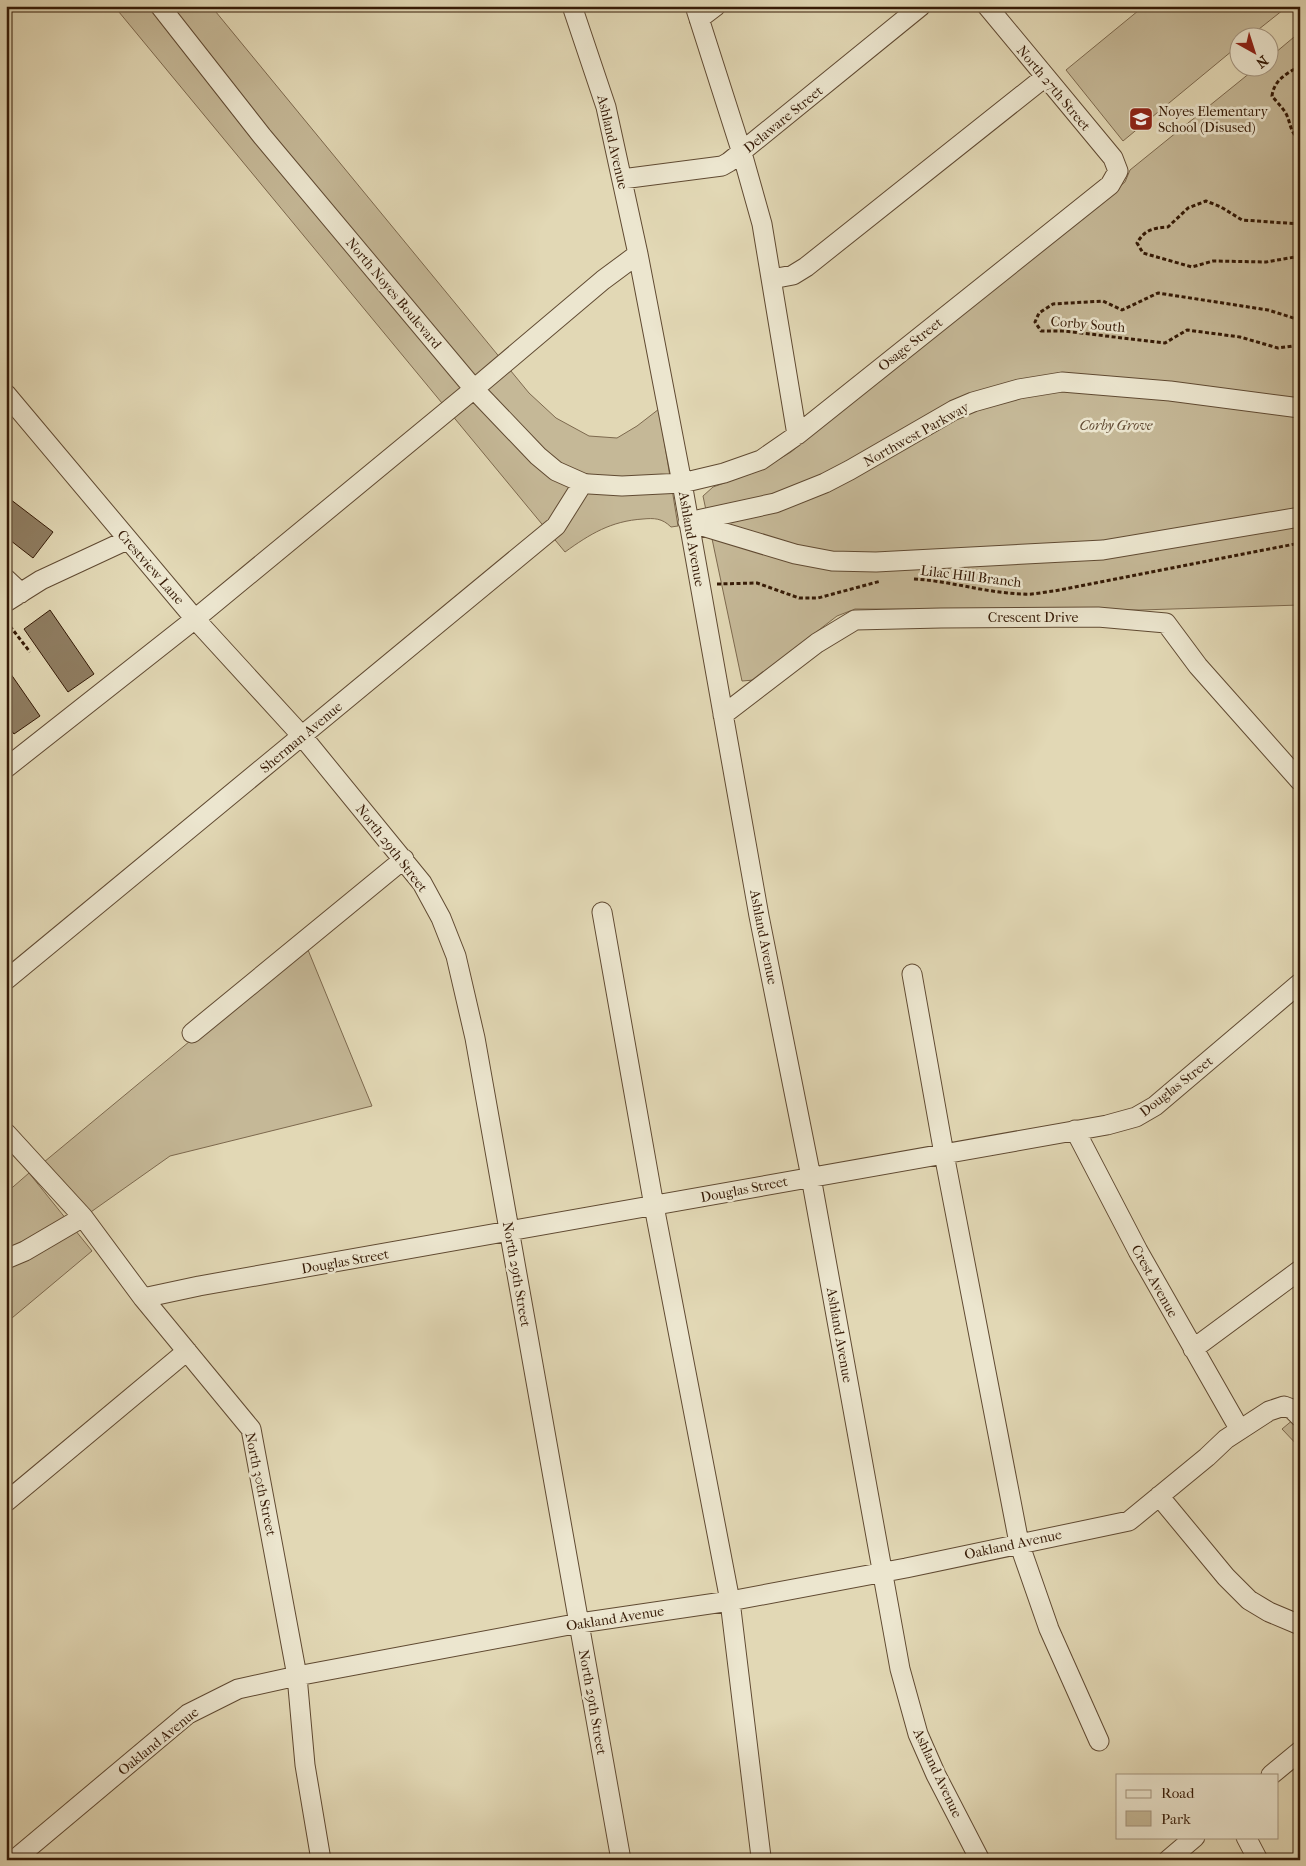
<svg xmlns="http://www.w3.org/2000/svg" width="1306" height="1866" viewBox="0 0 1306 1866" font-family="'IM FELL French Canon',serif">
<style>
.green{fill:#c5b897;stroke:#7d694e}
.building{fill:#8f7d61;stroke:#351a06}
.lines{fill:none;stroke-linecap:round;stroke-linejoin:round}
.minor-casing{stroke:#604a32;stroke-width:21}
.path{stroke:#351a06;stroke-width:3;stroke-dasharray:4 2.5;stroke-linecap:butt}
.minor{stroke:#ece6cf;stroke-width:19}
.labels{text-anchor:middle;stroke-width:5;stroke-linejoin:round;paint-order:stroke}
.street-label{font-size:14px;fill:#351a06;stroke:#ece6cf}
.poi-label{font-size:14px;fill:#351a06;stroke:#ece6cf;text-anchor:start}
.park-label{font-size:14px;font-style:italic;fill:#604932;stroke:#ece6cf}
</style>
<rect width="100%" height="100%" fill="#e2d8b5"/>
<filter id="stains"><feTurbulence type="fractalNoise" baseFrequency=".004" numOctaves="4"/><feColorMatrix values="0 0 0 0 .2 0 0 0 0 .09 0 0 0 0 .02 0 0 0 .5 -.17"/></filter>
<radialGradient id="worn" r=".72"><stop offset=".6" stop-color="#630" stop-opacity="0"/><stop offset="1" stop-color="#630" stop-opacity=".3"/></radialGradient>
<path class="green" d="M114,6h97l318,387 27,25 33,18 28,2 20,-12 22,-17 19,117 -7,1c-9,-9 -17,-9 -28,-8 -32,2 -53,15 -78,33z
M1144,6h144l-39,31 -11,1v8l-115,95 -57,-71z
M1300,32v573l-160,5 -285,-1 -18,7 -83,64 -12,1 -39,-185 10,-9 48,-17 30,-18 334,-270 5,-12 126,-102h12l1,-10z
M306,945l66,161 -202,50 -82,58 -44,-52z
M29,1173l63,78 -86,72v-130z
M1300,1414v34l-18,-19z"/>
<path class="building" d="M6,496l47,36 -20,26 -27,-21z
M50,610l44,64 -26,18 -44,-63z
M6,667l34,49 -26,18 -8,-10z"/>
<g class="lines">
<defs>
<path id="minor" d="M160,6l102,130 212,253 64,67 18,15 27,12 6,1 33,2 60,-3 42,-10 37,-13 36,-25 313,-250 8,-14 -5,-13 -126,-152
M572,6l34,101 32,147 44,229 77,433 52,261 89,492 18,65 18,41 44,85
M695,6l47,147 20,71 35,211
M699,19l17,-13
M622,179l100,-13 7,-4 192,-156
M772,279l21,-4 13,-8 239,-190
M6,394l189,225 107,117 120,147 19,35 15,38 19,82 146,822
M688,522l87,-19 50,-20 25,-13 104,-60 19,-8 46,-13 43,-7 108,9 130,17
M692,523l103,31 37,7 44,1 227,-12 197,-33
M6,579l15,14
M6,602l35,-22 86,-40
M723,715l94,-72 38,-23 86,-2 157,-1 68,6 32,43 102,115
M6,768l189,-149 279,-230 129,-109 35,-26
M602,912l52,294 76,395 31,256
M912,974l32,180 75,389 30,86 50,112
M6,980l550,-454 27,-43
M192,1033l212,-174
M1075,1130l63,121 102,179
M6,1133l77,84 60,81 108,131 46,247 8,89 16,95
M6,1259l19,-8 58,-34
M143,1298l56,-12 908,-161 29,-8 19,-11 145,-123
M1193,1349l107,-79
M1159,1496l67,81 23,23 20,12 31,13
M6,1502l181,-151
M1271,1775l29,-24
M1246,1837l12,23
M14,1860l174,-146 50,-25 59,-13 283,-53 150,-22 176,-33 223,-47 78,-64 19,-18 43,-28 15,-5 8,3 8,8
M1168,1860l27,-23"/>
</defs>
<use href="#minor" class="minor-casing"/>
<path class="path" d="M1300,66c-14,8 -26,14 -28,30 4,5 9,10 13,16 6,9 4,21 15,27
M1300,224l-58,-4 -21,-13 -15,-6 -18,7 -20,19c-14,1 -23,2 -31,16l6,10 49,14 21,-6 53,1 29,-5 5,2
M1300,320l-32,-10 -110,-17 -36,17 -19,-9 -50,3 -14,9 -4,9 6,9h23l101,12 22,-13 53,7 38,11 22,-3
M914,579c37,2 72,14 109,15 10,1 21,-2 31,-3l246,-48
M717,584l40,-1 42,15h19l63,-17
M6,621l24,31"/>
<use href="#minor" class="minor"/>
</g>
<defs>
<symbol id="school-square" viewBox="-11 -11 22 22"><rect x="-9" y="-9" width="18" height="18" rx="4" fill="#8f2418" stroke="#ece6cf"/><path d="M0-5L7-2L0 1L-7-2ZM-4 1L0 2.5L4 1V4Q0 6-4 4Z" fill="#fff"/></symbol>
</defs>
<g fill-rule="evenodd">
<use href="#school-square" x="1127" y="105" width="28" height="28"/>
</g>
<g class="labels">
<g class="street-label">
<text transform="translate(1054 88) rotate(50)" y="5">North 27th Street</text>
<text transform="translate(783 119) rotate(-39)" y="5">Delaware Street</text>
<text transform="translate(613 142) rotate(77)" y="5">Ashland Avenue</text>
<text transform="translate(394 293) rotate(50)" y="5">North Noyes Boulevard</text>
<text transform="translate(1088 324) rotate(5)" y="5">Corby South</text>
<text transform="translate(910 344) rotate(-38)" y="5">Osage Street</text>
<text transform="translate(916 434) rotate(-29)" y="5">Northwest Parkway</text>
<text transform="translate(692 539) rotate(80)" y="5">Ashland Avenue</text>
<text transform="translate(151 567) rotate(49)" y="5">Crestview Lane</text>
<text transform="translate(971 576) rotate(7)" y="5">Lilac Hill Branch</text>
<text x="1033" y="622">Crescent Drive</text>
<text transform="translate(301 737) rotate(-40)" y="5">Sherman Avenue</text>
<text transform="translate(392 848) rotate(52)" y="5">North 29th Street</text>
<text transform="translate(764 937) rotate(79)" y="5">Ashland Avenue</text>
<text transform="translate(1176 1086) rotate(-38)" y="5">Douglas Street</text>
<text transform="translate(744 1189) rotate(-11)" y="5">Douglas Street</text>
<text transform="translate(345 1261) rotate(-10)" y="5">Douglas Street</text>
<text transform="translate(517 1274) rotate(80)" y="5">North 29th Street</text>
<text transform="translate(1155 1281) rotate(61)" y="5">Crest Avenue</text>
<text transform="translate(840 1335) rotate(80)" y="5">Ashland Avenue</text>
<text transform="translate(261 1484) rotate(78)" y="5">North 30th Street</text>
<text transform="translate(1013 1544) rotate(-12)" y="5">Oakland Avenue</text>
<text transform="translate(615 1618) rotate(-9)" y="5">Oakland Avenue</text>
<text transform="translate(593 1702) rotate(80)" y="5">North 29th Street</text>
<text transform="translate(158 1741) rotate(-39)" y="5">Oakland Avenue</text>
<text transform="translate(938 1773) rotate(65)" y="5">Ashland Avenue</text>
</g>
<g class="poi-label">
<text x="1158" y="116">Noyes Elementary<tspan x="1158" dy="16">School (Disused)</tspan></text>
</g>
<g class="park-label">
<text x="1116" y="430">Corby Grove</text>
</g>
</g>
<rect width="1306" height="1866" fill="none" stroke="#e2d8b5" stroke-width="25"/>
<rect x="8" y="8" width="1291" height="1851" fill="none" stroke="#351a06" stroke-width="2.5"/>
<rect x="12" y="12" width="1281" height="1841" fill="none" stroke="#351a06"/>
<rect x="1116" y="1774" width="162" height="65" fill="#ece6cf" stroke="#a3947f"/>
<rect x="1126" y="1790" width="25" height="8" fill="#ece6cf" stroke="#a3947f"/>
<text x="1161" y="1798" font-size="15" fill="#351a06">Road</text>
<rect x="1126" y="1811" width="25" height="15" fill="#c5b897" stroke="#a3947f"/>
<text x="1161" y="1824" font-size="15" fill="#351a06">Park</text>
<g transform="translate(1254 52) rotate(141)"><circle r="24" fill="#ece6cf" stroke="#a3947f"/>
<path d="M0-4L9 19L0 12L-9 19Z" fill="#8f2418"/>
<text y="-8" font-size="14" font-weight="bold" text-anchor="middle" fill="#351a06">N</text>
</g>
<rect width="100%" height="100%" filter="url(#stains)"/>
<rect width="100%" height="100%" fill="url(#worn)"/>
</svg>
